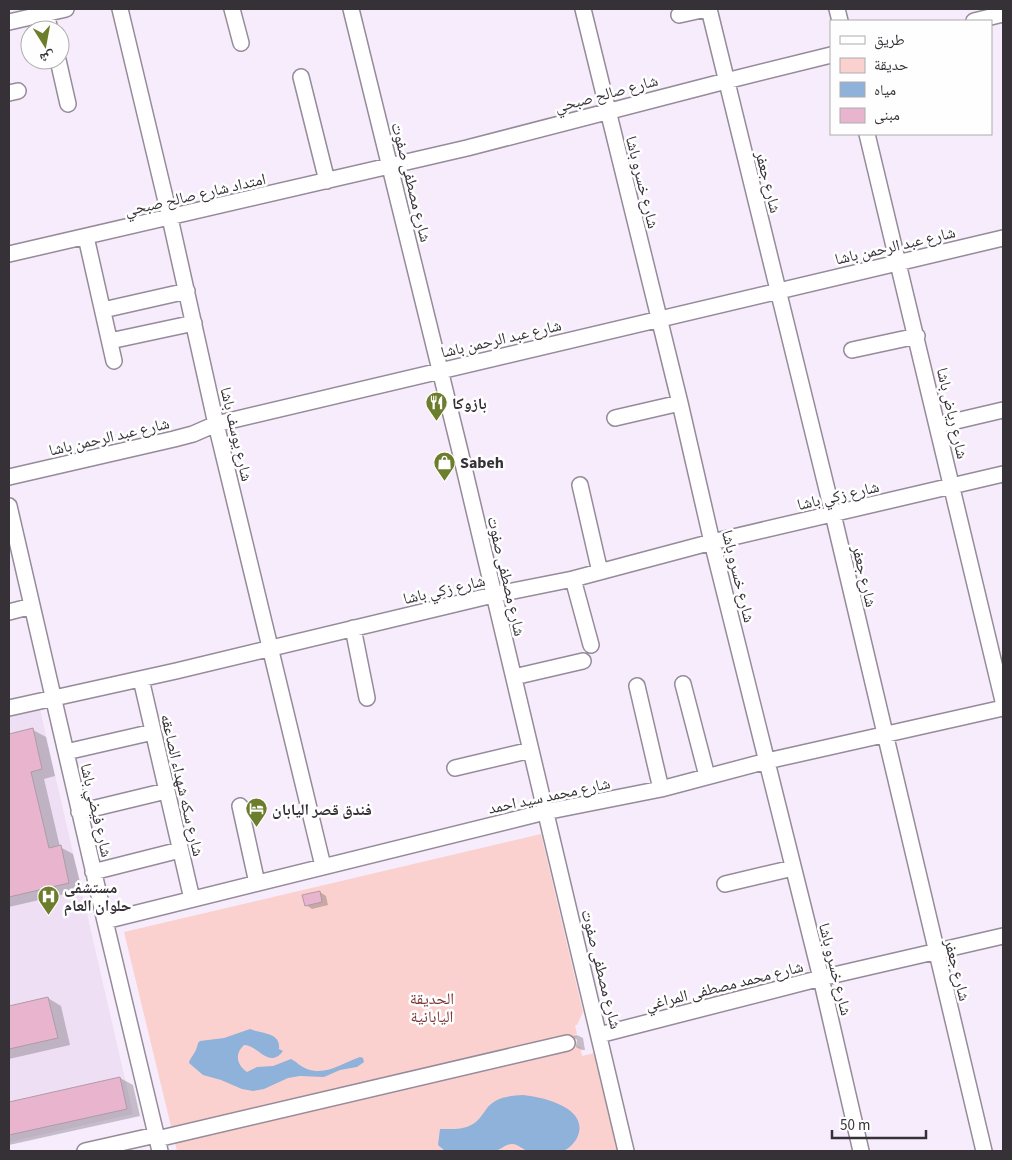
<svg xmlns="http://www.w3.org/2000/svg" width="1012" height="1160" viewBox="0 0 1012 1160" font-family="'Source Sans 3','Noto Naskh Arabic',sans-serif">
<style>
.built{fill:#eedff4}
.green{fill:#fbd1cf}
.water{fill:#8eb2d9}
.shadow{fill:#0003}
.building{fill:#e9b5ce;stroke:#ae9ca4}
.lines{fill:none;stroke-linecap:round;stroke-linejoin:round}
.street-casing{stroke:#958b99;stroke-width:18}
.street{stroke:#fff;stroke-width:15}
.labels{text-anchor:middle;stroke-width:5;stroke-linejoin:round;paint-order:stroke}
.street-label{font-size:16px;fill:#353137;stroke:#fefefe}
.poi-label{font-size:16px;font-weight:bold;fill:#353137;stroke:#fefefe;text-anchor:start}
.park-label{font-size:16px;fill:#7b3535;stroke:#fefefe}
</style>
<rect width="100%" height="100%" fill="#f7ecfc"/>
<path class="built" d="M40,709l93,405 -124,28v-425z"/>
<path class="green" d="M541,834l42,178 -6,13h-2l2,9h-2l2,13 3,-1 2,10 12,-3 23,98h-440l-53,-219z"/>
<path class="water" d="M250,1029c12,5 31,3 29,20l4,2c-14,19 -26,-7 -39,-6 -10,9 -7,20 3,27l10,-5 16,-1 18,-7c6,3 10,8 16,10 20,7 35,-6 53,-12l3,1 1,4 -7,5 -17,3 -16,7 -24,-1 -12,2 -24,11 -11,2 -11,-2 -21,-9 -18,-5 -14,-12c1,-6 7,-9 9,-20l2,-2 24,-3z
M523,1095c20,2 68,13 54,43 -3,5 -8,11 -14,13 -5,2 -29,2 -34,0 -7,-1 -10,-7 -17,-7 -7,0 -11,6 -18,7 -9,3 -38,0 -49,0l-7,-6 2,-16c10,0 22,1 31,-4 7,-3 10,-9 14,-14 9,-14 23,-15 38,-16z"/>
<path class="shadow" d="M33,730l13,7 9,39 -11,3 16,68 13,7 9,36 -73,17v-172z
M320,892l6,4 2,9 -16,4 -6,-4z
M48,998l13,8 9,39 -61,14v-52z
M577,1035l6,3 2,12h-3l-6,-3 1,-7 -4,-4z
M120,1078l13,7 7,31 -131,29v-42z"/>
<path class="building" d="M33,728l9,41 -11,3 18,76 12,-3 8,38 -60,14v-163z
M320,891l2,11 -17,4 -3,-11z
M48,997l10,41 -49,11v-43z
M120,1077l7,32 -118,26v-33z"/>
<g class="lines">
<defs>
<path id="street" d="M120,9l50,209 46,206 107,442
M232,9l9,34
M351,9l109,442 166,700
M583,9l97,394 32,139 109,436 40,173
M709,9l124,505 151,637
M837,9l3,12
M46,13l4,17
M679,15l27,-6
M974,21l29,-7
M9,22l57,-13
M58,60l10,44
M301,77l26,104
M9,93l9,-2
M867,134l136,567
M86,237l28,124
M9,254l458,-106 259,-67 105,-26
M103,310l84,-19
M110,341l84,-18
M852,350l65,-14
M615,418l65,-15
M939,425l64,-15
M9,477l165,-38 19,-5 23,-10 787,-186
M580,485l20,87
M9,506l96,415 55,230
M573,579l18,66
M9,612l23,-6
M353,628l14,70
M514,677l69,-16
M141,679l51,220
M683,684l24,92
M637,686l24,103
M9,708l167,-37 317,-76 80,-16 139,-37 291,-68
M66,752l87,-20
M455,768l76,-18
M240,806l17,77
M79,812l87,-21
M93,872l87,-22
M725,884l68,-16
M105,921l440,-109 116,-23 106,-28 236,-53
M599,1035l222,-57 182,-42
M157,1139l410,-96
M85,1151l71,-16"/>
</defs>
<use href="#street" class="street-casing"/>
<use href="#street" class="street"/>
</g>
<defs>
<symbol id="restaurant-pin" viewBox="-11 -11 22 30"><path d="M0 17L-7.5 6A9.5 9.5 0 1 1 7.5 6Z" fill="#6c7d2b" stroke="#fefefe"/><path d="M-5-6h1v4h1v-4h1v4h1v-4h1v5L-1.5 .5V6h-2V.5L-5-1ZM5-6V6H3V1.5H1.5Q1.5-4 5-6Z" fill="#fff"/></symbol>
<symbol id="shop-pin" viewBox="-11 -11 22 30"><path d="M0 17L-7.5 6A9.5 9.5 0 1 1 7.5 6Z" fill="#6c7d2b" stroke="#fefefe"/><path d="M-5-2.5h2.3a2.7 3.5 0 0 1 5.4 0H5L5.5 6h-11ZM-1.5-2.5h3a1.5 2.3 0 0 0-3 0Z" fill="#fff"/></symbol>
<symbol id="hotel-pin" viewBox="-11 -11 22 30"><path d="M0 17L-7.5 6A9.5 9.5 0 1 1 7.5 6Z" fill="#6c7d2b" stroke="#fefefe"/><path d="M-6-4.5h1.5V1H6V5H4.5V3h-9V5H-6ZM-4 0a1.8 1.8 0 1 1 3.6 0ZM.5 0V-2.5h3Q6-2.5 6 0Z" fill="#fff"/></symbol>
<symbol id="hospital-pin" viewBox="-11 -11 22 30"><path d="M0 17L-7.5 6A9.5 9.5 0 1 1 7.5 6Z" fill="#6c7d2b" stroke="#fefefe"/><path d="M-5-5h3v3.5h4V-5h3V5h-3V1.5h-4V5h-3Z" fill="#fff"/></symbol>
</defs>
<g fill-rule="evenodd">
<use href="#restaurant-pin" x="424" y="390" width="25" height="34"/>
<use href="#shop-pin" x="432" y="450" width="25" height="34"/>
<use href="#hotel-pin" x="244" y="796" width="25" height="34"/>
<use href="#hospital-pin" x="36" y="884" width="25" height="34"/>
</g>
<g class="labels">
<g class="street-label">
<text transform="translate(606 93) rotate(-15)" y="6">شارع صالح صبحي</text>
<text transform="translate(412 182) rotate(76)" y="6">شارع مصطفى صفوت</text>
<text transform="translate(643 182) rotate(76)" y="6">شارع خسرو باشا</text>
<text transform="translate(769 182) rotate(76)" y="6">شارع جعفر</text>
<text transform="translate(195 194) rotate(-13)" y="6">امتداد شارع صالح صبحي</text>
<text transform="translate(895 245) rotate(-13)" y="6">شارع عبد الرحمن باشا</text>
<text transform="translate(501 338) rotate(-13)" y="6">شارع عبد الرحمن باشا</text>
<text transform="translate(953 413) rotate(77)" y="6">شارع رياض باشا</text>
<text transform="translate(237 434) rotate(77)" y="6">شارع يوسف باشا</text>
<text transform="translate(109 436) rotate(-13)" y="6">شارع عبد الرحمن باشا</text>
<text transform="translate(838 495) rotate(-13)" y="6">شارع زكي باشا</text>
<text transform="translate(507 576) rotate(77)" y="6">شارع مصطفى صفوت</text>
<text transform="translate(739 576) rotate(76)" y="6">شارع خسرو باشا</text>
<text transform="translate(865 576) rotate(77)" y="6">شارع جعفر</text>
<text transform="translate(444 589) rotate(-13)" y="6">شارع زكي باشا</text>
<text transform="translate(183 785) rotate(77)" y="6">شارع سكه شهداء الصاعقه</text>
<text transform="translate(549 795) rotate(-12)" y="6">شارع محمد سيد احمد</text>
<text transform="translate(97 810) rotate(77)" y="6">شارع فيضي باشا</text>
<text transform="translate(602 969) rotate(76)" y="6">شارع مصطفى صفوت</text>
<text transform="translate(836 969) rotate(76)" y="6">شارع خسرو باشا</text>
<text transform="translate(958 970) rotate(76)" y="6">شارع جعفر</text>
<text transform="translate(724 985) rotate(-14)" y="6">شارع محمد مصطفى المراغي</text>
</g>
<g class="poi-label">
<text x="452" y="409">بازوكا</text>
<text x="460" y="468">Sabeh</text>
<text x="272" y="815">فندق قصر اليابان</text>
<text x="64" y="893">مستشفى<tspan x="64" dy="18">حلوان العام</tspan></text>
</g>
<g class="park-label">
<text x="432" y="1004">الحديقة<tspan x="432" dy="18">اليابانية</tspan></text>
</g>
</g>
<rect width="1012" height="1160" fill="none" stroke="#353137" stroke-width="20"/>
<rect x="830" y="20" width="162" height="115" fill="#fefefe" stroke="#aeacae"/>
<rect x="840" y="36" width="25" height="8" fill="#ffffff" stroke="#aeacae"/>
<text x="874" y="45" font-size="15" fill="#353137">طريق</text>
<rect x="840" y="58" width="25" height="15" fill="#fbd1cf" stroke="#aeacae"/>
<text x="874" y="70" font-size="15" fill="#353137">حديقة</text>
<rect x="840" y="82" width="25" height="15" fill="#8eb2d9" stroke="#aeacae"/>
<text x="874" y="95" font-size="15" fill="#353137">مياه</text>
<rect x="840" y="108" width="25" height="15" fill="#e9b5ce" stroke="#aeacae"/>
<text x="874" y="120" font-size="15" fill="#353137">مبنى</text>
<g transform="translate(45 45) rotate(169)"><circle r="24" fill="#fefefe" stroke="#aeacae"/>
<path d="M0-4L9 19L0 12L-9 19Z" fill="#6c7d2b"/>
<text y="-8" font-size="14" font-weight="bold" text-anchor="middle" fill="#353137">ش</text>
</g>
<path d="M832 1130v8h94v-8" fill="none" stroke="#353137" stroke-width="2.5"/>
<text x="840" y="1130" font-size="15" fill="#353137" stroke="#fefefe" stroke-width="4" paint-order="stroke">50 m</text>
</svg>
